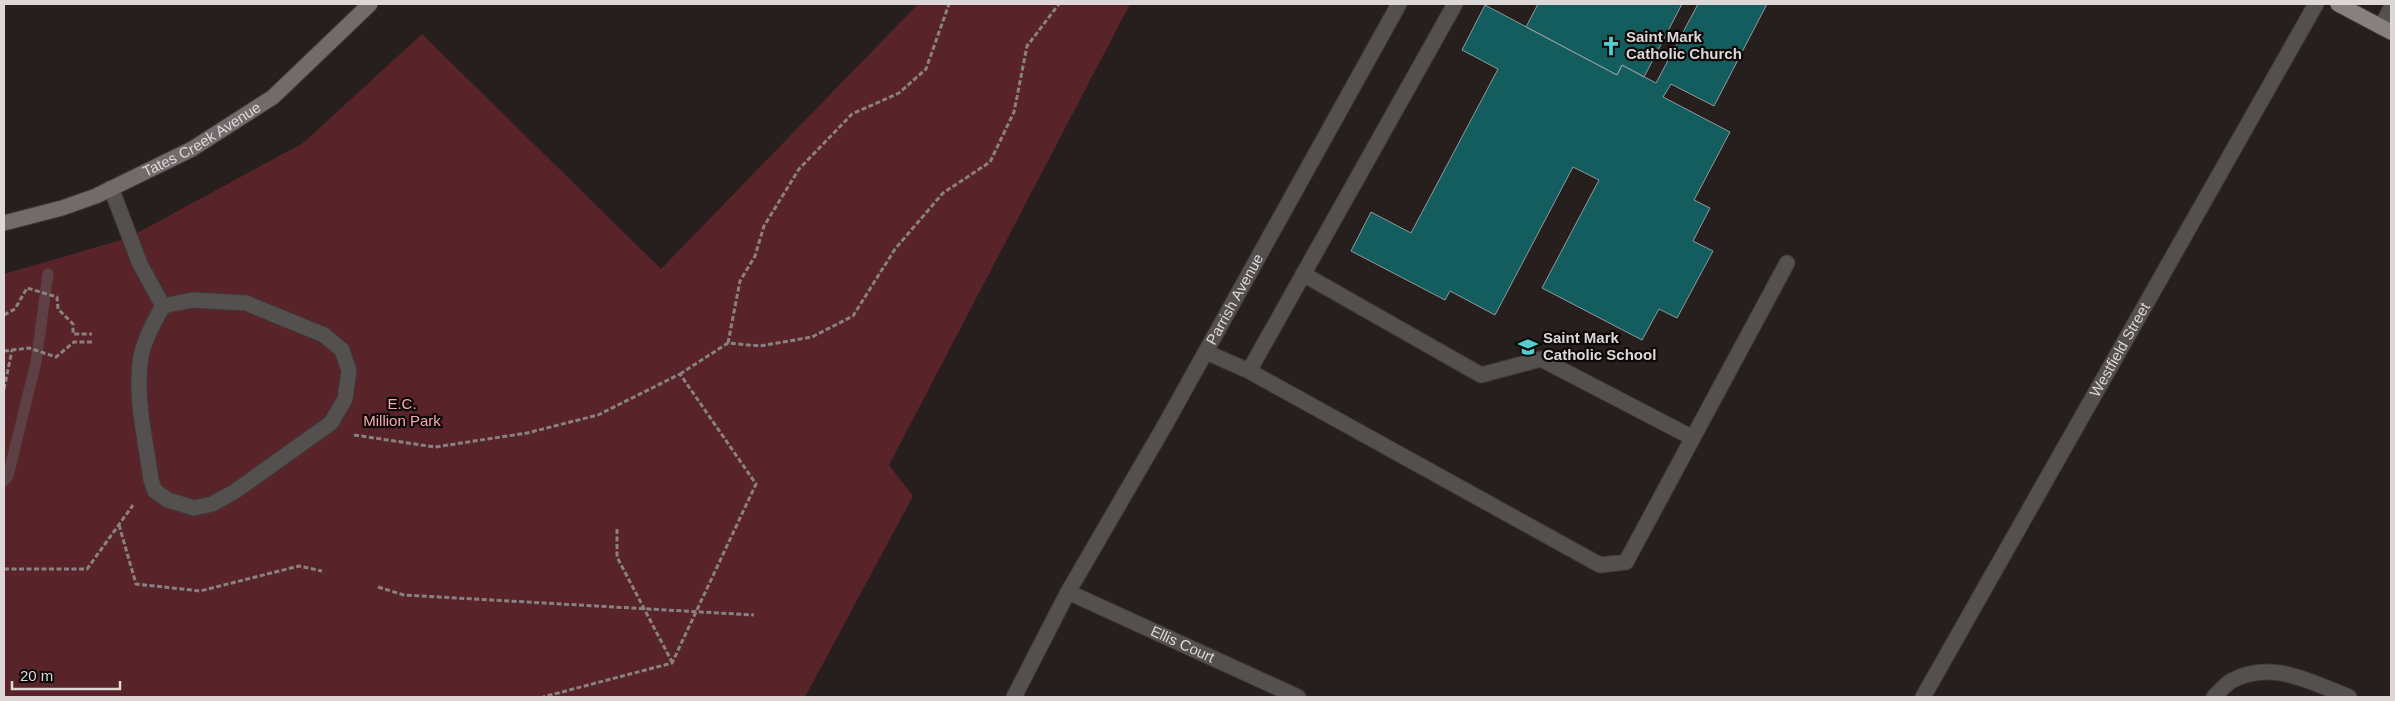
<svg xmlns="http://www.w3.org/2000/svg" width="2395" height="701" viewBox="0 0 2395 701" font-family="Helvetica,sans-serif">
<style>
.green{fill:#592429}
.lines{fill:none;stroke-linecap:round;stroke-linejoin:round}
.stream{stroke:#5c4044;stroke-width:11}
.building{fill:#135d5f;stroke:#8e9b9b}
.lane-casing{stroke:#413838;stroke-width:17}
.street-casing{stroke:#413838;stroke-width:17}
.secondary-casing{stroke:#413838;stroke-width:17}
.primary-casing{stroke:#413838;stroke-width:17}
.path{stroke:#898181;stroke-width:3;stroke-dasharray:5 2.5;stroke-linecap:butt}
.lane{stroke:#555050;stroke-width:15}
.street{stroke:#555050;stroke-width:15}
.secondary{stroke:#726a6b;stroke-width:15}
.primary{stroke:#897f7f;stroke-width:15}
.labels{text-anchor:middle;stroke-width:4.5;stroke-linejoin:round;paint-order:stroke}
.poi-label{font-size:15px;font-weight:bold;fill:#ded7d8;stroke:#0d0909;text-anchor:start}
.street-label{font-size:15px;fill:#ded7d8;stroke:#0d0909}
.park-label{font-size:15px;fill:#f6a9ad;stroke:#0d0909}
</style>
<rect width="100%" height="100%" fill="#271e1e"/>
<path class="green" d="M918,4h212l-241,461 24,31 -108,201h-801v-423l124,-36 175,-95 119,-109 239,235z"/>
<g class="lines">
<path class="stream" d="M4,481l4,-5 28,-114 12,-88"/>
</g>
<path class="building" d="M1538,4h144l-38,73 -22,-12 -5,10 -91,-48z
M1698,4h69l-53,102 -43,-22 -8,13 67,35 -36,68 16,8 -17,33 20,10 -36,67 -18,-9 -17,31 -100,-52 57,-108 -26,-13 -78,148 -45,-24 -5,9 -94,-49 20,-39 40,21 87,-164 -36,-19 23,-45 132,70 5,-10 34,18z"/>
<g class="lines">
<defs>
<path id="lane" d="M2381,27l10,-19
M111,188l29,76 23,42
M1303,274l178,101 60,-16 152,79
M192,300l54,3 78,32 18,15 7,21 -4,28 -14,24 -97,69 -22,12 -18,4 -26,-8 -13,-9 -4,-11c-5,-39 -17,-84 -10,-124 4,-18 13,-34 22,-50z
M1206,352l43,19 206,-367
M1249,371l351,194 26,-3 161,-299"/>
<g id="street">
<path id="s1" d="M1068,592l230,105"/>
<path id="s2" d="M1014,697l54,-105 97,-167 234,-421"/>
<path id="s3" d="M1923,697l393,-693"/>
<path d="M2214,697c5,-5 11,-12 17,-16 40,-22 80,1 118,16"/>
</g>
<g id="secondary">
<path id="s4" d="M4,223l58,-15 34,-12 96,-47 81,-52 97,-93"/>
</g>
<path id="primary" d="M2338,4l53,28"/>
</defs>
<use href="#lane" class="lane-casing"/>
<use href="#street" class="street-casing"/>
<use href="#secondary" class="secondary-casing"/>
<use href="#primary" class="primary-casing"/>
<path class="path" d="M4,315l11,-6 12,-21 30,9 1,12 15,15v10h19
M728,343l12,-62 15,-25 9,-30 35,-57 53,-55 47,-21 27,-24 23,-65
M4,351l25,-3 27,9 18,-15h18
M680,374l48,-31 32,3 52,-9 41,-21 42,-67 48,-56 47,-31 24,-50 13,-66 32,-42
M4,389l8,-39
M354,435l81,12 92,-14 71,-18 82,-41 76,110 -84,179 -129,34
M119,525l17,59 64,7 99,-25 23,5
M617,529v28l55,105
M4,569h83l46,-64
M378,587l26,8 350,20"/>
<use href="#lane" class="lane"/>
<use href="#street" class="street"/>
<use href="#secondary" class="secondary"/>
<use href="#primary" class="primary"/>
</g>
<defs>
<symbol id="church-bare" viewBox="-9 -9 18 18"><path d="M-1.2-6h2.4v3.5h3.3v2.4h-3.3V6h-2.4V-.1h-3.3v-2.4h3.3Z" fill="#52cdd0" stroke="#0d0909" stroke-width="2.5" paint-order="stroke"/></symbol>
<symbol id="school-bare" viewBox="-9 -9 18 18"><path d="M0-5L7-2L0 1L-7-2ZM-4 1L0 2.5L4 1V4Q0 6-4 4Z" fill="#52cdd0" stroke="#0d0909" stroke-width="2.5" paint-order="stroke"/></symbol>
</defs>
<g fill-rule="evenodd">
<use href="#church-bare" x="1597" y="32" width="28" height="28"/>
<use href="#school-bare" x="1514" y="333" width="28" height="28"/>
</g>
<g class="labels">
<g class="poi-label">
<text x="1626" y="42">Saint Mark<tspan x="1626" dy="17">Catholic Church</tspan></text>
<text x="1543" y="343">Saint Mark<tspan x="1543" dy="17">Catholic School</tspan></text>
</g>
<g class="street-label">
<text dy="5" stroke="none"><textPath href="#s4" startOffset="216">Tates Creek Avenue</textPath></text>
<text dy="5" stroke="none"><textPath href="#s2" startOffset="455">Parrish Avenue</textPath></text>
<text dy="5" stroke="none"><textPath href="#s3" startOffset="399">Westfield Street</textPath></text>
<text dy="5" stroke="none"><textPath href="#s1" startOffset="126">Ellis Court</textPath></text>
</g>
<g class="park-label">
<text x="402" y="409">E.C.<tspan x="402" dy="17">Million Park</tspan></text>
</g>
</g>
<rect width="2395" height="701" fill="none" stroke="#ded7d8" stroke-width="10"/>
<path d="M12 681v8h108v-8" fill="none" stroke="#ded7d8" stroke-width="2.5"/>
<text x="20" y="681" font-size="15" fill="#ded7d8" stroke="#0d0909" stroke-width="4" paint-order="stroke">20 m</text>
</svg>
